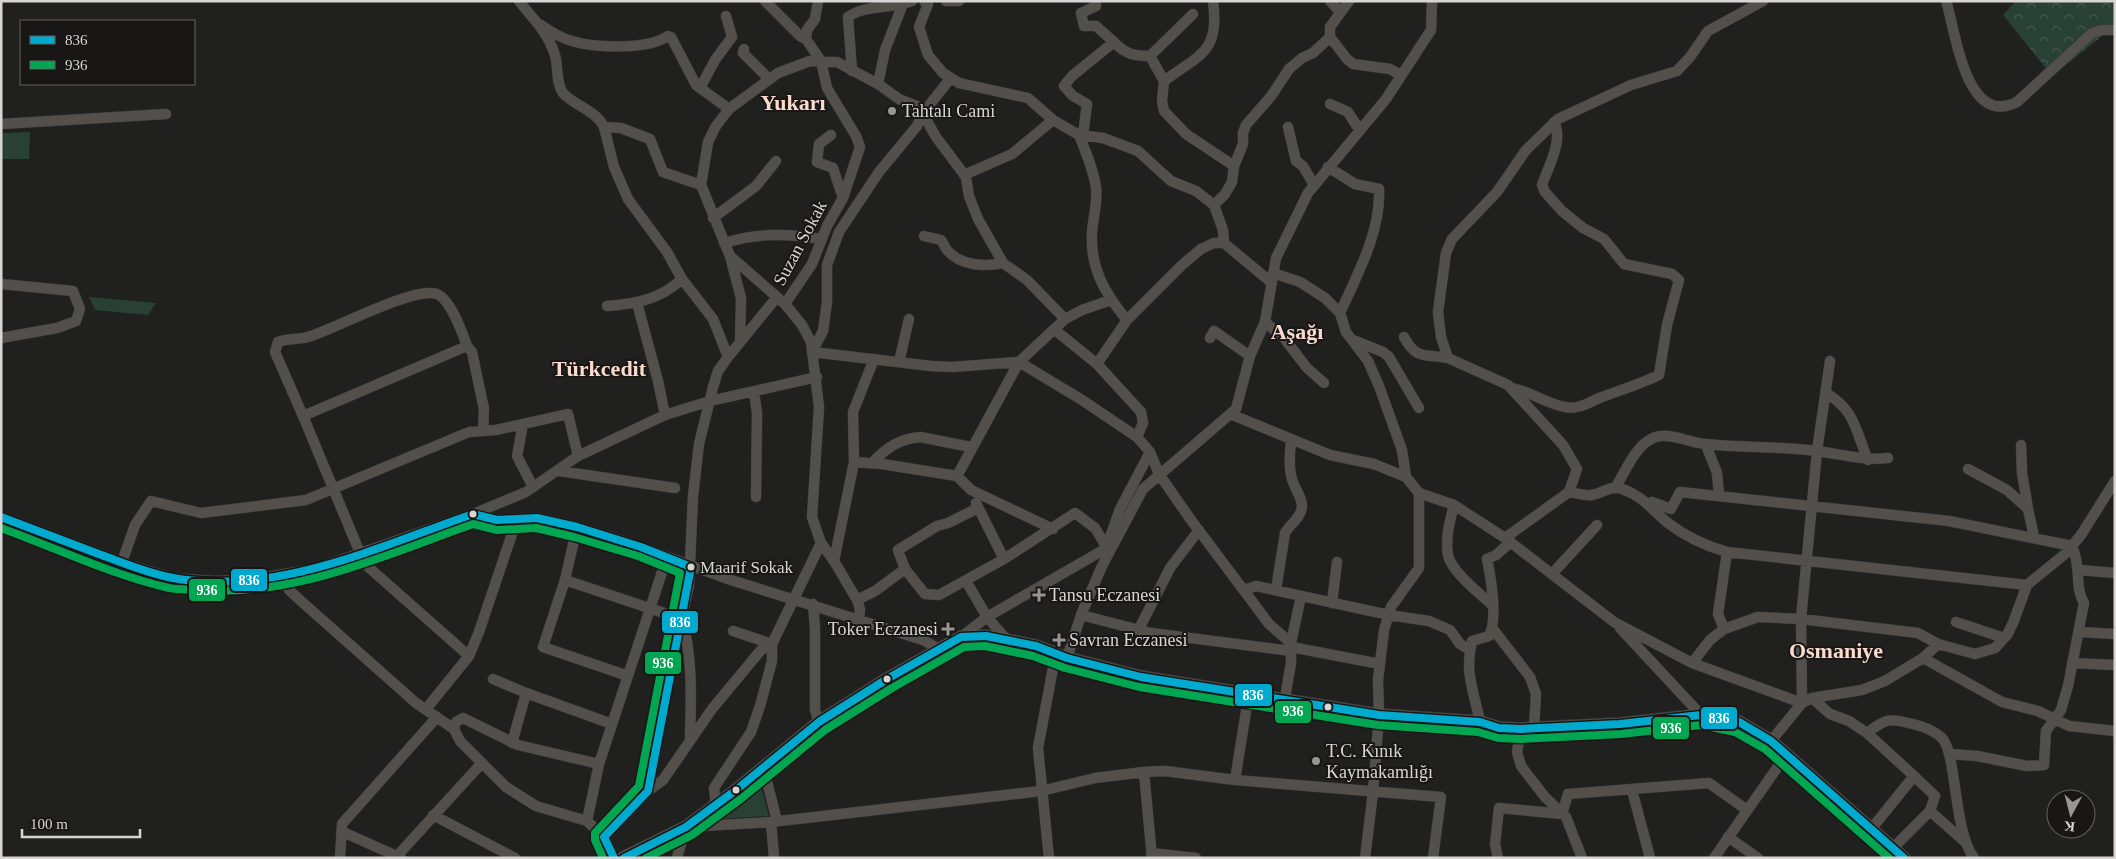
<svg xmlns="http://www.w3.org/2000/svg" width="2116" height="859" viewBox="0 0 2116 859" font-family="'Times New Roman',serif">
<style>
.green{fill:#294034}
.forest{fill:url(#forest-crowns)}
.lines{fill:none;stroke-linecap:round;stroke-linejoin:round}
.minor-casing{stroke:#3d3d3c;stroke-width:11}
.major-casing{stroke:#3d3d3c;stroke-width:14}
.minor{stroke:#53504c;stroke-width:10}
.major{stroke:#5c5955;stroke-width:12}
.bus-1-casing{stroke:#181715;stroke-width:11}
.bus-2-casing{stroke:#181715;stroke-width:11}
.bus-1{stroke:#00a9ce;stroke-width:8}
.bus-2{stroke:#00a651;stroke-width:8}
.poi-dot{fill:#979695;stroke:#181715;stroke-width:2}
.bus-dot{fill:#d7d6d4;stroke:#181715;stroke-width:2}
.labels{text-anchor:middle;stroke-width:4;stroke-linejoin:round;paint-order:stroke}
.bus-label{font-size:17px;fill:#d7d6d4;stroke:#181715;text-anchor:start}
.poi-label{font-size:18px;fill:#d7d6d4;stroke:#181715;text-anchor:start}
.street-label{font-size:18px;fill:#d7d6d4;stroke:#181715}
.district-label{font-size:22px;font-weight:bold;fill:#fcdbcf;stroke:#181715}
.line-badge{stroke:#181715;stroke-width:2}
.badge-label{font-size:14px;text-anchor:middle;font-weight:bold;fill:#fff}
</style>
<defs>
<pattern id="forest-crowns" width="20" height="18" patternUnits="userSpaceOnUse" patternTransform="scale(1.25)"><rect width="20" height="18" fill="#294034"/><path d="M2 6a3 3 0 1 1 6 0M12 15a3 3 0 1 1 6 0" fill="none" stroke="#475b50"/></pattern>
</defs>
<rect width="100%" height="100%" fill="#20201f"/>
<path class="green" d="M30,132l-1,27h-28v-26z
M89,297l67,6 -8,12 -53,-5z
M760,783l9,33 -51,3 -1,-5z"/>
<path class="forest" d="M2016,1h99v35l-9,-3 -54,43 -49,-61z"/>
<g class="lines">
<defs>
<path id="minor" d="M519,1c13,17 28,30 35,51 5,12 1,30 9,41 11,13 32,16 41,34l17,1 29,11 13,33 38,13
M765,1l35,35 6,3
M924,1l4,3 -9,23 9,28 15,18 16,10 69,15 25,22 26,15
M946,1h13
M1095,1l1,5 -15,7 3,13h12l18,16
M1330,1l10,11
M1946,1c10,30 19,127 71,101l75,-69 10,-3h13
M541,25c10,7 19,13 31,16 23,7 76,9 96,-5l3,1 25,48 33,24
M1330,37l17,22 6,5 37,5 11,6
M744,49l-1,4 26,26
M1150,56l43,-42
M852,71l-4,-54c18,-13 45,-8 64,-16
M1164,81c36,-27 56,-28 49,-80
M878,84l7,-34 19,-49
M700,88l15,-28 17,-23 -6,-21
M1330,104l18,8 12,19
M1,124l165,-10
M604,127l10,40 14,32 39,53 15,27 31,40 15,38
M1288,127l8,34 7,5 11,19
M831,135l-12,9 -2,18 16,6 10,30
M1079,135c7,17 14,34 17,52 2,15 -3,30 -4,46 -2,35 13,61 35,87
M1079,135l24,3 35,13 33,30 25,10 18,14 9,25 1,13
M1083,135l4,-31 -14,-8 -9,-10 8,-10 42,-34c11,12 20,14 36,14l14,25 -2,20 2,10 22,23 48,32
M1328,167l27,17 24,5c2,43 -22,86 -39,124
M964,175l48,-21 41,-34
M701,185l7,-43 8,-16 13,-17 49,-36 32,-12 27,1 41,22 21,15 20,8 17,30 30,40 3,19 9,23 25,44 24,17 38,39
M701,185l29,71 55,48 17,21 9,17 8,65 -7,110 9,26 13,18 23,39 3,9 -1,9
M1214,205l11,-11 7,-12 2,-16 9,-22v-11l3,-8 26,-30 17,-26 13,-11 11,-5 17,-16v-10l19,-26
M713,218l43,-32 20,-25
M924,236l17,4c2,3 4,7 6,10 14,16 37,17 56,13
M724,243c33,-10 63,-10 97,-4
M730,256l11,42 -1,44
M1273,273l27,9 25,16 15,15 6,19 22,29 11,25 23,64 4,27
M1,284l72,7 7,18 -4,12 -19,7 -56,10
M637,303l21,78 7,34
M785,304l27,-40 15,-38 16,-28 17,-51 -4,-11 -29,-48 -6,-27 -15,-22 1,-9 8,-11 3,-18
M607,306c29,-2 54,-7 75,-27
M1265,322l19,16 23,30 17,15
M1055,330l42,34 44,48 2,11 -6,14
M1404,337c12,23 21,17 44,21
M1210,338l4,-7 36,25
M1353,340l30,12 6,5 30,51
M812,352l11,-21 4,-29v-37l12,-33 40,-60 38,-46 6,-13 27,-34
M812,352l119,14 21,1 67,-5
M899,362l10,-43
M1019,362l63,38 55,37 13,15 9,22 32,46 78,104 22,19v20l-6,35
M1097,364l30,-44 55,-55 19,-16 13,-6h10l48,40
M1511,388c19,3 36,16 54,19 14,3 24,-5 37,-10 19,-7 38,-13 57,-22l8,-50 12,-45 -7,-6 -48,-10 -20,-25 -21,-11 -21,-17 -17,-19 -3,-7c6,-18 22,-45 12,-63
M754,392l3,21 -1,84
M1826,393c30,18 29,37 42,67
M1230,414l100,41 44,9 32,13 13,16 35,12 51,33 109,84 78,41 110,40 -1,-84 16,-168 13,-90
M303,416l-28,-64 3,-10c10,-4 20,-2 30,-5 27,-8 106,-51 129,-43 14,6 25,38 30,52
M523,424l-6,32 16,31
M1706,445l11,28 2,22
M2021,445l1,28 6,36
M854,462l28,2 75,12 14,14 82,39
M872,463c14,-15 27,-24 48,-26l51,10
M1968,469l39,21 21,19 6,28
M559,471l116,17
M957,476l62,-114 46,-43 17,-9 29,-10
M1615,488c10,-15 19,-40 36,-49 16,-9 37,4 55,5 37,4 74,2 110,7 25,3 47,10 72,7
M1569,492c7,1 17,4 23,3 11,-2 19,-10 30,-6 21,7 30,21 46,34 18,14 38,23 59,29l300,33
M976,503l28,56 71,-46 20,15 12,20
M1649,504l3,-2 19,7 9,-17 269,29 123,25c10,22 2,41 12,57l-16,83 -7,24 -15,21 -2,34 -17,1 -50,-10 -27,-2
M1454,505c-4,15 -9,34 -6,50 3,16 31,38 43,49
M978,508l-30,15 -11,3 -39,24 7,19 20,25 14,1 65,-36
M473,514l53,-22 52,-36 87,-41 45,-14 107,-24
M1,517l128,48 43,13 41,3 35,-1 67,-11 158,-55 24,6 40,-2 40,9 43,13 111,40 192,60 16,9
M577,527l-12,53 -22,67 85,29
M1505,538l64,-46 8,-23 -14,-24 -55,-60 -60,-27 -7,-21 -3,-25 8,-59 6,-14 45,-47 29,-42 32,-31 73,-34 46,-14 13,-14 18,-26 55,-30
M1105,551l15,-42 30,-57
M360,553l-57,-137 164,-70 5,6 12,57 -1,21
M834,561l20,-99 -1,-50 21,-53
M122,562l13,-37 16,-24 50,12 105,-13 163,-68 27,-2 72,-16 10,42
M366,565l103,91
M2080,570l35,3
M1552,574l45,-49
M284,576l5,14 12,11 115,102 38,26
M565,580l117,39c11,40 9,79 8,120
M966,581l21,36 20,23
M1244,590l12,-4 133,29 40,6 21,9 10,14 10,6
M1276,590l9,-57c5,-9 16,-15 17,-26 0,-10 -6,-16 -9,-25 -5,-13 -3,-29 -2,-43
M857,600l18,-9 30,-22
M1332,603l5,-41
M813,604l2,24v82l4,12
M1081,615l70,18 140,18
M1956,622l48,16
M1620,628l81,87
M1139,629l31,-61 29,-38
M1493,629l37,48 6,17 -2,34
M1724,629l-6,-15 9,-62
M733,631l39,13
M2079,632l36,2
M961,637l26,-20 125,-72
M1291,643l10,-47
M1291,647l89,17
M1067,658l14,-43 21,-49 41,-77 93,-80 14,-53 15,-34 11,-64 32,-65 78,-94 45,-69 1,-29
M1923,658l15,-14
M1692,663l18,-23 14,-11 34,-12 43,2 117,14 20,11 37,10 20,-6 12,-13 6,-12 14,-38 38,-31 16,-19 34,-54
M2072,663l43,2
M493,679l33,14 86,31
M1812,698l18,16 19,7 18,12 47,43 -42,52
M426,709l43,-53 10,-24 38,-113
M1480,722c-6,-31 -16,-49 -8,-81l17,-5c9,-16 2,-58 -2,-77l9,-4 15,-13
M1521,729l-4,23 4,14 24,31 21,20 16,41
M1867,733c19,-15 23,-15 46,-9 8,2 21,7 28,13 16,13 12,94 33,121
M1771,741l31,-38 10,-5 50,-8 23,-9 38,-23 79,44 36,9 31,15 46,5
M512,743l14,-50
M599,764l-81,-19 -55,-27 -7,4 -2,7 6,12 46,46 30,19 51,15 17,16
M763,766l14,55
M1144,772l8,86
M1914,776l21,20 -5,15 34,30
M1235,780l14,-87
M1632,790l18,68
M648,791l27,-147 14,-58 4,-90 6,-52 14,-57 5,-16 10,-14 49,-60
M716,806l-2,-18 37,-56 9,-26 12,-45v-17l49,-101
M433,815l82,43
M587,821l12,-57 68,-207
M771,822l3,36
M343,832l58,26
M1728,837l30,21
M1893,848l37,-37
M1151,853l45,5
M397,856l84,-92
M340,858l2,-34 95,-107
M614,858l-10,-21 44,-46 15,-11 49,-71 49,-59 11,-6
M677,858l9,-31 85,-5 270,-31 54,-13 49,-6 21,-1 70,9 206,17 -8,61
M1049,858l-11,-110 18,-96
M1365,858l8,-66 6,-77 -1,-35 6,-50 7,-23 28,-39v-75
M1498,858l-3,-14 4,-36 63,6 6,-20 141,-11 38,27
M1714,858l72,-103"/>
<path id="major" d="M623,858l63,-31 50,-37 83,-68 68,-43 74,-42 25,-1 50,10 31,12 74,19 238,38 101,7 19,6 22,1 99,-5 81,-9 38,7 32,19 133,117"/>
</defs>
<use href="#minor" class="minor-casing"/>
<use href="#major" class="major-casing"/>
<use href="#minor" class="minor"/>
<use href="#major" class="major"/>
<defs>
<path id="bus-1" d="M1,517c35,13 69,26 103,39 22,8 46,18 69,22 103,18 205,-31 300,-64l24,6 40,-2 40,9 64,20 50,20 -43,224 -44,46 10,21
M624,858l62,-31 50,-37 83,-68 68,-43 74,-42 25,-1 50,10 31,12 74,19 238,38 101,7 19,6 22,1 99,-5 81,-9 38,7 32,19 133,117"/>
<path id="bus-2" d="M1,528c55,20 111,47 168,60 10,2 20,1 30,2 96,7 186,-35 274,-66l24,6 39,-2 38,9 64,19 42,17 -41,213 -44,47v7l8,18
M646,858l46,-23 50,-37 83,-68 67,-42 72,-41 21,-1 48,10 32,12 74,19 239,38 100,7 20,6 23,1 100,-5 80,-9 34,7 30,17 124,109"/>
</defs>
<use href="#bus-1" class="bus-1-casing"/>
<use href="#bus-2" class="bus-2-casing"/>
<use href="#bus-1" class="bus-1"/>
<use href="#bus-2" class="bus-2"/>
</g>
<g class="poi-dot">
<circle cx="892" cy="111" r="5"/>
<path d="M1036.5 587.5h5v5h5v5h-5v5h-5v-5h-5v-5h5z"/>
<path d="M945.5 621.5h5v5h5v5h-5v5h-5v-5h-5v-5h5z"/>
<path d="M1056.5 632.5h5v5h5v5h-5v5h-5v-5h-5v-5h5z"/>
<circle cx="1316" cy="761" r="5"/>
</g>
<g class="bus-dot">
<circle cx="473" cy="514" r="4.5"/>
<circle cx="691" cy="567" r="4.5"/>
<circle cx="887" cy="679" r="4.5"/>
<circle cx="1328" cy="707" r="4.5"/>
<circle cx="736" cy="790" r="4.5"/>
</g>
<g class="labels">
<g class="bus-label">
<text x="700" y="573">Maarif Sokak</text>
</g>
<g class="poi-label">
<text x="902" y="117">Tahtalı Cami</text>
<text x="1049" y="601">Tansu Eczanesi</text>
<text x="938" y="635" text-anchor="end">Toker Eczanesi</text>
<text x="1069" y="646">Savran Eczanesi</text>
<text x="1326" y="757">T.C. Kınık<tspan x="1326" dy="21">Kaymakamlığı</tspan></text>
</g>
<g class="street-label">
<text transform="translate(800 243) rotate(-62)" y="6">Suzan Sokak</text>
</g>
<g class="district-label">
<text x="793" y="110">Yukarı</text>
<text x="1297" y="339">Aşağı</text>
<text x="599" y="376">Türkcedit</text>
<text x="1836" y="658">Osmaniye</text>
</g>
</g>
<g class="line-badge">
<rect x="230" y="568" width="38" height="24" rx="5" fill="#00a9ce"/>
<rect x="188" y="578" width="38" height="24" rx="5" fill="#00a651"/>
<rect x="661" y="610" width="38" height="24" rx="5" fill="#00a9ce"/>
<rect x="644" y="651" width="38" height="24" rx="5" fill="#00a651"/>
<rect x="1234" y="683" width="39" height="24" rx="5" fill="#00a9ce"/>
<rect x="1274" y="700" width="38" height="24" rx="5" fill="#00a651"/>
<rect x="1700" y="706" width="38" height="24" rx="5" fill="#00a9ce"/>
<rect x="1652" y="716" width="38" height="24" rx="5" fill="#00a651"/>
</g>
<g class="badge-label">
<text x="249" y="585">836</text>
<text x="207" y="595">936</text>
<text x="680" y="627">836</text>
<text x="663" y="668">936</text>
<text x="1253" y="700">836</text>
<text x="1293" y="716">936</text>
<text x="1719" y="723">836</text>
<text x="1671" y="733">936</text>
</g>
<rect width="2116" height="859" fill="none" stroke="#d7d6d4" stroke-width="5"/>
<rect x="20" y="20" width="175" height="65" fill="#181715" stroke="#646361"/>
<rect x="30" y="36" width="25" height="8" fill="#00a9ce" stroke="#646361"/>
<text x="65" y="45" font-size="15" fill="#d7d6d4">836</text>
<rect x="30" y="61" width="25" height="8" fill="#00a651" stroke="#646361"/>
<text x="65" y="70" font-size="15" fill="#d7d6d4">936</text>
<g transform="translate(2071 814) rotate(187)"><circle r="24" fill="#181715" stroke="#646361"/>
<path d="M0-4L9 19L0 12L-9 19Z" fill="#979695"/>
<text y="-8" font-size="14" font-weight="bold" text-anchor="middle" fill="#d7d6d4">K</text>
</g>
<path d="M22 829v8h118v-8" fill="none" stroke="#d7d6d4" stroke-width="2.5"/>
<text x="30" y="829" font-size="15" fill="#d7d6d4" stroke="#181715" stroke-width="4" paint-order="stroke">100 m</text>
</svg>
